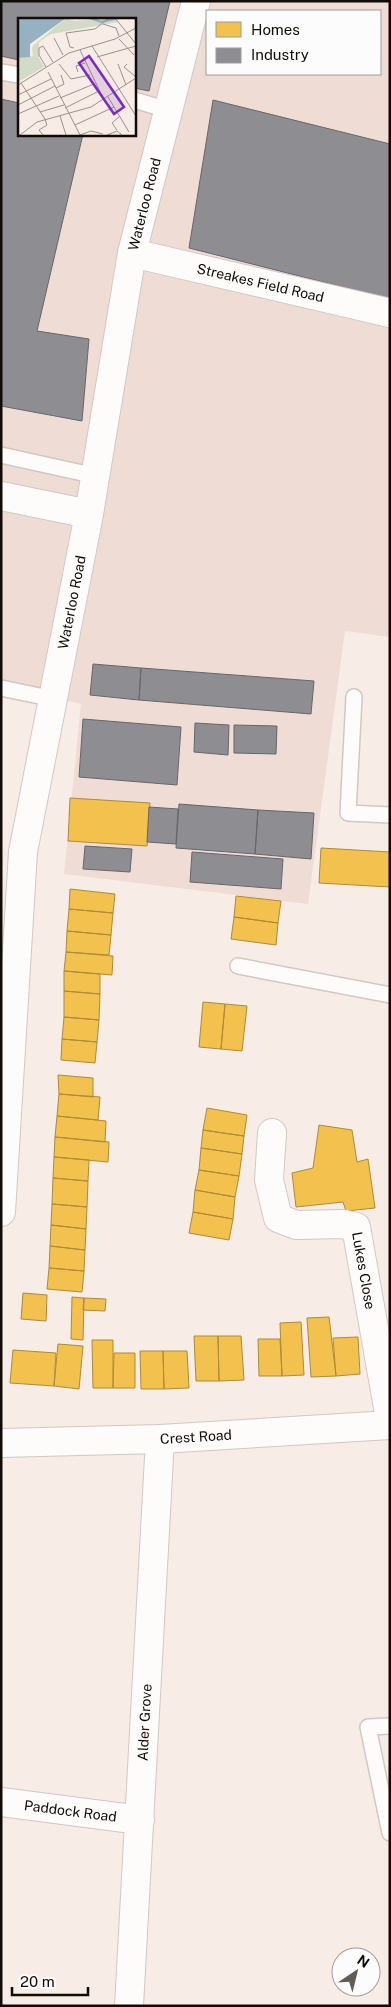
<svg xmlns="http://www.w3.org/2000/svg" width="391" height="2007" viewBox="0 0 391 2007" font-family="'Public Sans',sans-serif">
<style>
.industrial{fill:#efdcd5;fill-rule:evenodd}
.homes{fill:#f2c14e;stroke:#ae8a39}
.industry{fill:#8d8d92;stroke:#686668}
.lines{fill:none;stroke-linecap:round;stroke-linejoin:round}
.lane-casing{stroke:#d1c8c3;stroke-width:18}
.street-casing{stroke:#d1c8c3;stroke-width:30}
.secondary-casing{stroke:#d1c8c3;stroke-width:30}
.lane{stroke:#fefcfb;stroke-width:15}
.street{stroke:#fefcfb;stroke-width:28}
.secondary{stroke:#fefcfb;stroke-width:28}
.labels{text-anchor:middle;stroke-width:5;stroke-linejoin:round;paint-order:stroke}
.street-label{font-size:14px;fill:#110b07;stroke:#fcfcfc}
.inset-river{fill:none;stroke:#96b2c2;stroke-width:2.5}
.inset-road{fill:none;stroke:#9b928d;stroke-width:1}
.view{fill:#7b2cbf;fill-opacity:0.15;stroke:#7b2cbf;stroke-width:2.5}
.inset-edge{fill:none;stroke:#110b07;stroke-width:2.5}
</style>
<rect width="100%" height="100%" fill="#f7ece6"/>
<path class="industrial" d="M1,1h389v636l-45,-6 -37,273 -244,-30 17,-170 -80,-19zM207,11h173v63h-173zM19,19h115v115h-115z"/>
<path class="homes" d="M70,798l80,5 -3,43 -79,-5z
M321,848l69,4v35l-71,-4z
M70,889l45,5 -2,19 -44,-4z
M236,896l45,5 -3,22 -44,-6z
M69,909l44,4 -2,22 -44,-4z
M234,917l44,6 -2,22 -45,-6z
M67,931l44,4 -2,20 -43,-3z
M66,952l47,4 -1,19 -48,-4z
M64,971l36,3v20l-36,-3z
M64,991l36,3 -1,26 -35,-3z
M203,1002l22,2 -4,45 -22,-2z
M225,1004l22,2 -5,45 -21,-2z
M64,1017l35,3 -2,22 -35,-3z
M62,1039l35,3 -2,21 -34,-3z
M58,1075l35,3v19l-34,-3z
M59,1094l41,3 -2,23 -41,-4z
M207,1108l40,7 -3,21 -41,-6z
M57,1116l49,5 -1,21 -50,-5z
M319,1125l33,5 5,32 11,-3 7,49 -29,3 -3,-9 -47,5 -4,-34 21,-5z
M203,1130l41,6 -2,18 -41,-6z
M55,1137l54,5 -1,20 -54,-5z
M201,1148l41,6 -3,22 -40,-6z
M54,1157l35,3 -1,21 -35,-3z
M199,1170l40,6 -4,21 -40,-7z
M53,1178l35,3 -1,26 -35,-3z
M195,1190l40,7 -2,22 -40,-7z
M52,1204l35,3 -1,22 -35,-4z
M193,1212l40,7 -4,21 -40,-7z
M51,1225l35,4 -1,21 -35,-4z
M50,1246l35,4 -1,21 -35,-3z
M49,1268l35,3 -2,21 -35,-3z
M23,1293l24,2 -1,26 -25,-2z
M72,1297l12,1 -1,42 -12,-1z
M84,1298l22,1 -1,12 -22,-1z
M329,1317l7,59 -25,1 -4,-59z
M301,1322l3,53 -22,1 -2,-53z
M194,1336h24l1,45h-23z
M218,1336h23l3,44 -25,1z
M358,1337l2,37 -24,2 -3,-38z
M258,1339h22l2,37h-23z
M92,1340h21v48h-20z
M58,1344l25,2 -4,43 -25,-3z
M13,1350l43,3 -2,33 -44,-3z
M140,1351h23l1,38h-23z
M163,1351h24l2,37 -25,1z
M114,1353h21v35h-22z"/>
<path class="industry" d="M1,1h169l-21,90 -15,-3v-69h-115v41l-18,-4z
M1,99l18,4v31h64l-46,197 52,8 -7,82 -81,-15z
M213,100l177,44v155l-201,-51z
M93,664l48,4 -2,32 -49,-5z
M141,668l173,13 -3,33 -172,-14z
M83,719l98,8 -4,58 -98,-8z
M195,723l34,2 -1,30 -34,-3z
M234,725l43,1 -1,28 -42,-1z
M179,804l79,6 -3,44 -79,-6z
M149,807l29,2 -2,35 -29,-2z
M258,810l56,3 -3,46 -56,-5z
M85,846l47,3 -2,23 -47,-3z
M192,852l91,7 -2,30 -91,-7z"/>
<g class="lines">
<defs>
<path id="lane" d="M1,72l18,3
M134,100l34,10
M1,455l95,21
M1,688l53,11
M354,697l-6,116 42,2
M238,966l152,29
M390,1726l-22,1 22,106"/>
<g id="street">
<path id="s1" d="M132,253l258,60"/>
<path d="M1,496l88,18"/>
<path id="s2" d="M272,1133l-3,47 9,38 18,7 47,-1 13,3 34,192"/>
<path id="s3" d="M1,1212l22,-360 66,-338 43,-261 64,-252"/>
<path id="s4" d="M1,1802l139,18"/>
<path id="s5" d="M129,2006l31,-567"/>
</g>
<g id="secondary">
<path id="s6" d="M1,1443l159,-4 230,-14"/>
</g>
</defs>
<use href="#lane" class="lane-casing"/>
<use href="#street" class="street-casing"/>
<use href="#secondary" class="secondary-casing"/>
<use href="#lane" class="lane"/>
<use href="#street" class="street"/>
<use href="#secondary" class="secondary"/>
</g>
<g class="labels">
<g class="street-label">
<text dy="5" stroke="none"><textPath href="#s3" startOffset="1020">Waterloo Road</textPath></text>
<text dy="5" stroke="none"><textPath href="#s1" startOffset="132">Streakes Field Road</textPath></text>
<text dy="5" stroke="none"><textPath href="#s3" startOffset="615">Waterloo Road</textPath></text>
<text dy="5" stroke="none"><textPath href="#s2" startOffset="210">Lukes Close</textPath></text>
<text dy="5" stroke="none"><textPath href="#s6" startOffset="195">Crest Road</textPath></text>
<text dy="5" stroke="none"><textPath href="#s5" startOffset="284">Alder Grove</textPath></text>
<text dy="5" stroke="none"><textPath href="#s4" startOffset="70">Paddock Road</textPath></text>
</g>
</g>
<g transform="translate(18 18)">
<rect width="118" height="118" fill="#f7ece6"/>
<path d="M48,0l8,3 40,-3 4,4 -67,12 -12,8v16l5,9 -26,15v-24l15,-2 -1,-9 4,-4z" fill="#d4dac8"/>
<path d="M0,0h48l-36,26v13l-12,1z" fill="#96b2c2"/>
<path class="inset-river" d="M73,0l10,4 17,-4"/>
<path class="inset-road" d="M97,0l21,26M85,6l13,4 3,8M36,20l9,17M101,21l15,16M74,28l44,70M56,30l-4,-1 -4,-14 29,-4 14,-11M62,32l24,50M79,39l39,-11M41,46l12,15 19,-4M100,46l8,21M109,46l-3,3 12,10M28,49l-7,-12v-7l4,-2 10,16M30,54l32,63M60,54l-2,-6 9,-3M3,65l24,36M0,67l51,-32 46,-14 21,-11M38,70l8,-4 -3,-9M0,77l33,-16M90,79l21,35M42,80l34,-14M0,87l37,-19M47,90l34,-17M22,94l24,-7M0,96l41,-18M42,98l6,19M57,107l39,-18M99,112l-5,-7 8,-7M2,117l17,-13 54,-15 45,-29M25,117l-4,-5 8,-5 -2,-6M62,117l11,-4 12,3M89,117l10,-4 5,4"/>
<path class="view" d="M71,38l35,51 -10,7 -35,-51z"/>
<rect width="118" height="118" class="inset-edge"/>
</g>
<rect width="391" height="2007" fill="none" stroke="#110b07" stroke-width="5"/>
<rect x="206" y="10" width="175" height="65" fill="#fcfcfc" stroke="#9e9c9a"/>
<rect x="216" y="22" width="25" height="15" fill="#f2c14e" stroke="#9e9c9a"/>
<text x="251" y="35" font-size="15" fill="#110b07">Homes</text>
<rect x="216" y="48" width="25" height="15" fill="#8d8d92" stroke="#9e9c9a"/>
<text x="251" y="60" font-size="15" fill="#110b07">Industry</text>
<g transform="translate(356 1972) rotate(35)"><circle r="24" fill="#fcfcfc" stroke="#9e9c9a"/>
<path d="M0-4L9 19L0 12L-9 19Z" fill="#625a55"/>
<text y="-8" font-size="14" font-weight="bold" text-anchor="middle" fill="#110b07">N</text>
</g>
<path d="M12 1987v8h76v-8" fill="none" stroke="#110b07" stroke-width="2.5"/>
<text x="20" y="1987" font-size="15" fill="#110b07" stroke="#fcfcfc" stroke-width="4" paint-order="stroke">20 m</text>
</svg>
